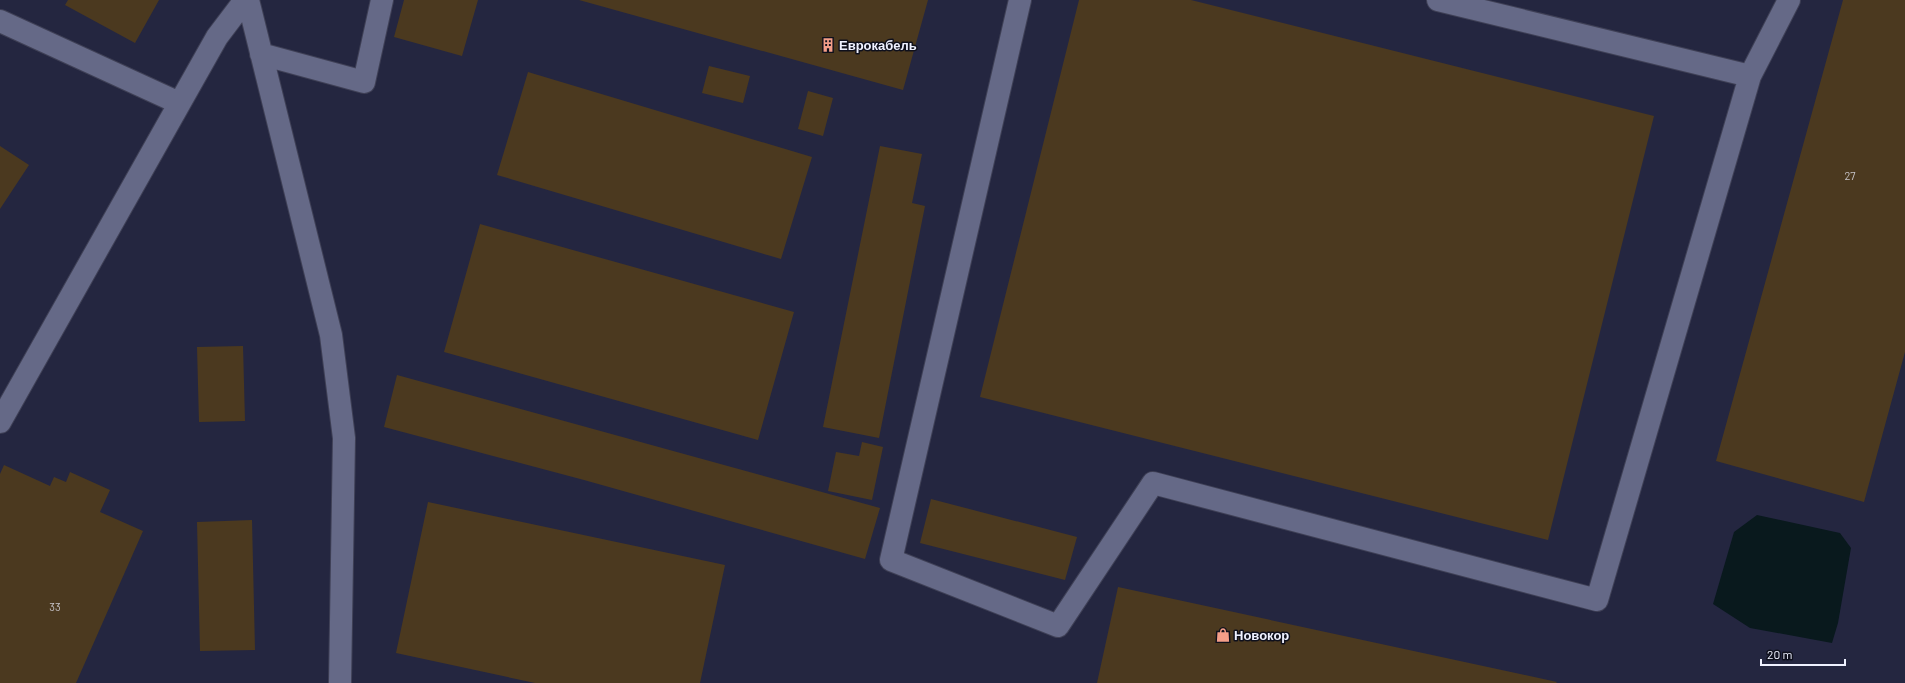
<svg xmlns="http://www.w3.org/2000/svg" width="1905" height="683" viewBox="0 0 1905 683" font-family="Barlow,sans-serif">
<style>
.water{fill:#09191d}
.building{fill:#4b391f}
.lines{fill:none;stroke-linecap:round;stroke-linejoin:round}
.minor-casing{stroke:#3f4056;stroke-width:24}
.minor{stroke:#656987;stroke-width:22}
.labels{text-anchor:middle;stroke-width:3;stroke-linejoin:round;paint-order:stroke}
.number-label{font-size:11px;fill:#c6c3c7}
.poi-label{font-size:13px;font-weight:bold;fill:#eff1ff;stroke:#0f101c;text-anchor:start}
</style>
<rect width="100%" height="100%" fill="#242640"/>
<path class="water" d="M1757,515l83,18 11,15 -13,75 -6,20 -82,-15 -37,-24 21,-72z"/>
<path class="building" d="M68,0h91l-24,43 -70,-38z
M404,0h74l-16,56 -68,-19z
M579,0h349l-25,90z
M1079,0h112l463,116 -106,424 -568,-143z
M1843,0h62v352l-41,150 -148,-41z
M709,66l41,10 -7,27 -41,-10z
M528,72l284,85 -31,102 -284,-84z
M808,91l25,7 -10,38 -25,-7z
M0,146l29,19 -29,44z
M880,146l42,8 -10,49 13,3 -46,232 -56,-11z
M480,224l314,88 -36,128 -314,-88z
M243,346l2,75 -46,1 -2,-75z
M397,375l483,133 -15,51 -281,-79 -200,-53z
M862,442l21,5 -11,53 -44,-9 8,-39 23,4z
M4,465l46,21 4,-9 12,5 4,-10 40,18 -10,22 43,19 -67,152h-76v-209z
M931,499l146,38 -12,43 -145,-37z
M428,502l297,63 -25,118h-165l-139,-30z
M252,520l3,130 -55,1 -3,-129z
M1118,587l439,95 -1,1h-459z"/>
<g class="lines">
<defs>
<path id="minor" d="M248,0l83,335 13,103 -4,245
M1020,0l-129,560 167,66 95,-143 444,117 153,-524 39,-76
M1438,0l312,76
M0,21l179,82
M261,54l103,28 18,-82
M0,422l217,-385 28,-37"/>
</defs>
<use href="#minor" class="minor-casing"/>
<use href="#minor" class="minor"/>
</g>
<defs>
<symbol id="building-bare" viewBox="-9 -9 18 18"><path d="M-4-6H4V6H1V3H-1V6H-4ZM-2.5-4.3h1.7v1.8h-1.7ZM.8-4.3h1.7v1.8H.8ZM-2.5-1h1.7V.8h-1.7ZM.8-1h1.7V.8H.8Z" fill="#f49e89" stroke="#0f101c" stroke-width="2.5" paint-order="stroke"/></symbol>
<symbol id="shop-bare" viewBox="-9 -9 18 18"><path d="M-5-2.5h2.3a2.7 3.5 0 0 1 5.4 0H5L5.5 6h-11ZM-1.5-2.5h3a1.5 2.3 0 0 0-3 0Z" fill="#f49e89" stroke="#0f101c" stroke-width="2.5" paint-order="stroke"/></symbol>
</defs>
<g fill-rule="evenodd">
<use href="#building-bare" x="818" y="35" width="20" height="20"/>
<use href="#shop-bare" x="1213" y="625" width="20" height="20"/>
</g>
<g class="labels">
<g class="number-label">
<text x="1850" y="180">27</text>
<text x="55" y="611">33</text>
</g>
<g class="poi-label">
<text x="839" y="50">Еврокабель</text>
<text x="1234" y="640">Новокор</text>
</g>
</g>
<path d="M1761 659v6h84v-6" fill="none" stroke="#eff1ff" stroke-width="2"/>
<text x="1767" y="659" font-size="12" fill="#eff1ff" stroke="#0f101c" stroke-width="3" paint-order="stroke">20 m</text>
</svg>
